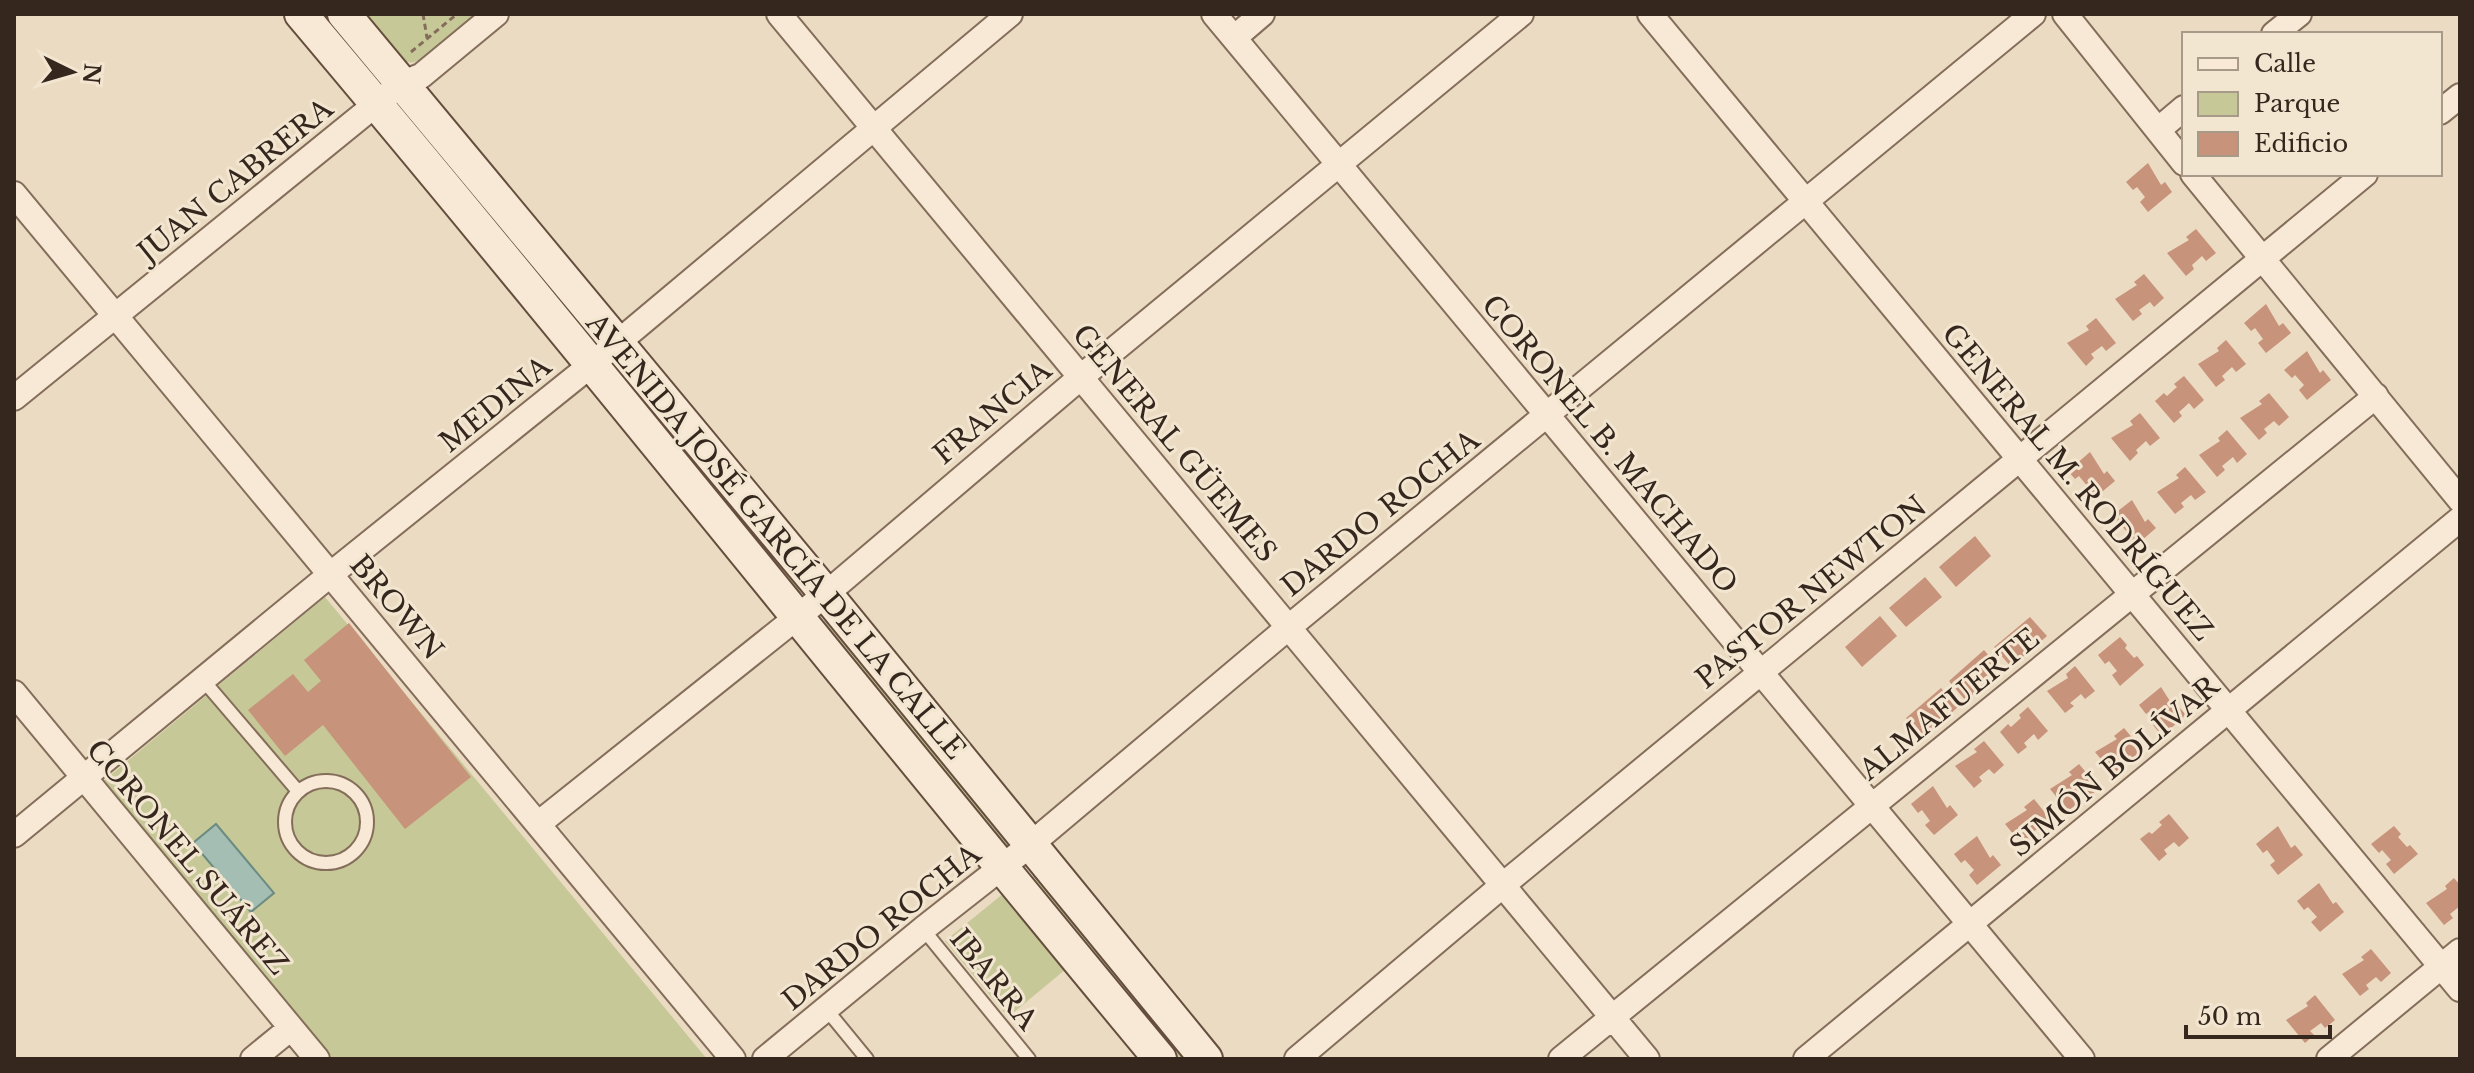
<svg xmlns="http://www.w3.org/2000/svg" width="2474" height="1073" viewBox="0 0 2474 1073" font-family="'Libre Baskerville',serif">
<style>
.green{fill:#c7c897}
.water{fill:#a4beb4;stroke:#6c8b81;stroke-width:2}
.building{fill:#c7937a}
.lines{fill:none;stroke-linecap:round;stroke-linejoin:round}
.service-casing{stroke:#846d5a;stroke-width:16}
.minor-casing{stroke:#846d5a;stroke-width:28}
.secondary-casing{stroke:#664e3e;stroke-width:36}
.path{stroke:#846d5a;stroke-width:3;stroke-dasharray:6 4;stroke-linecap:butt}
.service{stroke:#f7e9d5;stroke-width:12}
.minor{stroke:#f7e9d5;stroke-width:24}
.secondary{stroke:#f7e9d5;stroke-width:32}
.labels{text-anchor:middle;stroke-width:6;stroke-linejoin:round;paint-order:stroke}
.street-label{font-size:28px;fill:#35271e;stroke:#f3e6d1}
</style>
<rect width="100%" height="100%" fill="#ebdbc2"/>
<path class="green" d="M359,14h117l-53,44c-8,5 -13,6 -23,2z
M622,362l188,223 -14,12 -188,-224z
M325,597l382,462h-378l-228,-276z
M832,615l185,226 -14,12 -185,-227z
M1041,870l154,189h-23l-145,-178z
M1004,893l62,76 -58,48 -63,-76z"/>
<path class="water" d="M216,824l58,69 -23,19 -58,-69z"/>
<path class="building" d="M2148,163l13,22 4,-3 7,10 -24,20 -8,-10 5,-5 -8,-10 -4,3 -7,-8z
M2196,229l20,24 -10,8 -4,-5 -10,9 2,4 -8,7 -19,-23 22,-13 -3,-3z
M2144,274l20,24 -10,9 -4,-5 -11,8 3,4 -9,7 -18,-22 22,-14 -3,-3z
M2266,304l13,22 4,-3 8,10 -25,20 -8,-10 5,-4 -8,-11 -4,3 -7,-8z
M2096,318l20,25 -10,8 -4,-5 -11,8 3,4 -8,8 -19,-23 22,-13 -3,-4z
M2226,340l20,24 -10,8 -4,-5 -10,9 3,4 -9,7 -18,-23 21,-13 -2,-3z
M2307,351l13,22 3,-3 8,10 -24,20 -8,-10 5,-5 -9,-10 -3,3 -8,-8z
M2184,376l20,24 -10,9 -5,-6 -10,9 3,4 -8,7 -19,-22 9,-8 3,3 10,-9 -3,-3z
M2269,393l20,24 -10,9 -5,-5 -10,8 3,4 -8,7 -19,-22 22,-14 -3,-3z
M2140,413l20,25 -10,8 -4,-5 -10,9 2,3 -8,8 -19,-23 22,-13 -3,-4z
M2227,430l20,24 -10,9 -4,-6 -11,9 3,4 -8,7 -18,-22 21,-14 -2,-3z
M2090,452l14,22 3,-3 8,10 -24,20 -8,-10 5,-4 -9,-11 -4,3 -7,-8z
M2185,467l21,25 -11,8 -4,-5 -10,8 3,4 -9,7 -18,-22 22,-14 -3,-3z
M2132,500l13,22 3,-3 8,9 -24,21 -8,-11 5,-4 -9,-10 -4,3 -7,-9z
M1975,536l16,20 -35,31 -17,-20z
M1925,577l17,20 -36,30 -17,-19z
M1880,616l17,20 -35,31 -17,-20z
M2030,617l17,19 -36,31 -17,-20z
M349,623l122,154 -66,52 -82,-104 -38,31 -37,-46 45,-36 15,18 13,-11 -17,-21z
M2120,637l7,8 -2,3 9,10 3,-2 7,9 -24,21 -8,-11 5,-4 -8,-10 -4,3 -7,-9z
M1984,650l17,20 -35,31 -17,-20z
M2075,666l20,25 -10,8 -4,-5 -11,9 4,3 -9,7 -18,-22 21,-13 -2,-4z
M2161,687l14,22 3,-3 8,9 -24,21 -9,-11 5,-4 -8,-10 -4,3 -7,-9z
M1941,688l17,19 -35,31 -17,-20z
M2028,707l20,24 -10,9 -4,-6 -10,9 3,4 -9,7 -18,-22 8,-8 3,3 10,-9 -2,-3z
M2124,728l20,24 -10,8 -4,-5 -11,9 3,4 -8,7 -19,-23 22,-13 -3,-3z
M1984,741l20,24 -10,9 -5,-5 -10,8 3,4 -8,7 -19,-22 22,-14 -3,-3z
M2079,764l20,24 -10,9 -5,-6 -10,9 3,4 -9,7 -18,-22 22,-14 -3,-3z
M1933,786l14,22 3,-3 8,10 -24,20 -9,-10 5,-4 -8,-11 -4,3 -7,-9z
M2034,799l20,25 -10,8 -4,-5 -11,8 3,4 -9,7 -18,-22 22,-14 -3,-3z
M2169,814l20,24 -10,9 -5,-5 -10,8 3,4 -8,7 -19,-22 9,-7 3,2 10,-9 -3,-3z
M2278,826l13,22 4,-3 8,10 -25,20 -8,-10 5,-4 -8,-11 -4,3 -7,-9z
M2394,826l7,8 -3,3 9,10 3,-2 8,9 -24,20 -8,-10 5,-4 -9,-10 -3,3 -8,-9z
M1977,836l13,22 3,-3 8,10 -24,20 -8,-10 5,-5 -9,-10 -4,3 -7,-9z
M2454,878l6,7v21l-10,8 3,4 -9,7 -18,-22 21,-14 -2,-3z
M2319,883l14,21 3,-2 8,10 -24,20 -9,-10 6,-5 -9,-10 -4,3 -7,-9z
M2371,949l20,24 -10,9 -5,-5 -10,8 3,4 -9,7 -18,-22 22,-14 -3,-3z
M2315,995l20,25 -10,8 -4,-5 -11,8 4,4 -9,8 -19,-23 22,-14 -2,-3z"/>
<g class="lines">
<defs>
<path id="service" d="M203,680l94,110
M285 822a41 41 0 1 1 82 0a41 41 0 1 1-82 0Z
M923,929l106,130
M826,1009l41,50"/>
<path id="minor" d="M779,14l868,1045
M1214,14l868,1045
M1650,14l810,975
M2065,14l119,149
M2274,34l25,-20
M1234,38l28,-24
M2440,112l20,-16
M2158,130l26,-22
M2193,174l267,326
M14,194l719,865
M14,398l388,-315 19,-7 75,-62
M14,693l303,366
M538,824l288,-230 255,-217 440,-363
M14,835l317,-261 260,-209 419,-351
M253,1059l38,-31
M765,1059l158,-130 107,-84 259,-218 744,-613
M1297,1059l206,-174 862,-711
M1561,1059l815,-663
M1806,1059l654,-540
M2329,1059l131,-108"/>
<path id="secondary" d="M301,14c291,345 571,699 859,1045
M344,14l482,580 380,465"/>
</defs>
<use href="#service" class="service-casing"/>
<use href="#minor" class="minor-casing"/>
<use href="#secondary" class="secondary-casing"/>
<path class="path" d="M423,14l4,24
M411,52l46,-38"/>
<use href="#service" class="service"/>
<use href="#minor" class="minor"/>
<use href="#secondary" class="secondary"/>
</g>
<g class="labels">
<g class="street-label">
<text transform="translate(235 180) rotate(-39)" y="10">JUAN CABRERA</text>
<text transform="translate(495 404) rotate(-39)" y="10">MEDINA</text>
<text transform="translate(992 412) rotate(-40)" y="10">FRANCIA</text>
<text transform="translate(1175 443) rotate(50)" y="10">GENERAL GÜEMES</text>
<text transform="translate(1610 444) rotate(50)" y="10">CORONEL B. MACHADO</text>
<text transform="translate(2078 482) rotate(50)" y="10">GENERAL M. RODRÍGUEZ</text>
<text transform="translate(1380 513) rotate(-39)" y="10">DARDO ROCHA</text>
<text transform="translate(776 536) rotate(50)" y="10">AVENIDA JOSÉ GARCÍA DE LA CALLE</text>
<text transform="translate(1811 592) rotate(-39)" y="10">PASTOR NEWTON</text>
<text transform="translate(397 607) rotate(50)" y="10">BROWN</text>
<text transform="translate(1949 704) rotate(-39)" y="10">ALMAFUERTE</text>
<text transform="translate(2114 766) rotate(-40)" y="10">SIMÓN BOLÍVAR</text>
<text transform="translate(188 857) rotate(50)" y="10">CORONEL SUÁREZ</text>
<text transform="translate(881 927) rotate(-39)" y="10">DARDO ROCHA</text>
<text transform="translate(994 979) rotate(51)" y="10">IBARRA</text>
</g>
</g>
<rect width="2474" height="1073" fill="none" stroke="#35271e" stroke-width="32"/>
<rect x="2182" y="32" width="260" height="144" fill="#f3e6d1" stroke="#a79a89" stroke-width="2"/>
<rect x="2198" y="58" width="40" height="12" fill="#f7e9d5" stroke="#a79a89" stroke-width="2"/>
<text x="2254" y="72" font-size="24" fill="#35271e">Calle</text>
<rect x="2198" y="92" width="40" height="24" fill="#c7c897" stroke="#a79a89" stroke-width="2"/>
<text x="2254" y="112" font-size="24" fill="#35271e">Parque</text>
<rect x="2198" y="132" width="40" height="24" fill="#c7937a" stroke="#a79a89" stroke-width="2"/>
<text x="2254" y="152" font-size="24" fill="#35271e">Edificio</text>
<g transform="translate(72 72) rotate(95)" stroke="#f3e6d1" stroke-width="6" paint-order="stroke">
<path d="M0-6L14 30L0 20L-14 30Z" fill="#35271e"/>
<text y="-12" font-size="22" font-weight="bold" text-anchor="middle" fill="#35271e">N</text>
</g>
<path d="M2186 1025v12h144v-12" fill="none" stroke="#35271e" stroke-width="4"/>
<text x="2198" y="1025" font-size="24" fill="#35271e" stroke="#f3e6d1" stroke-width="6" paint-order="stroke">50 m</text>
</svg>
